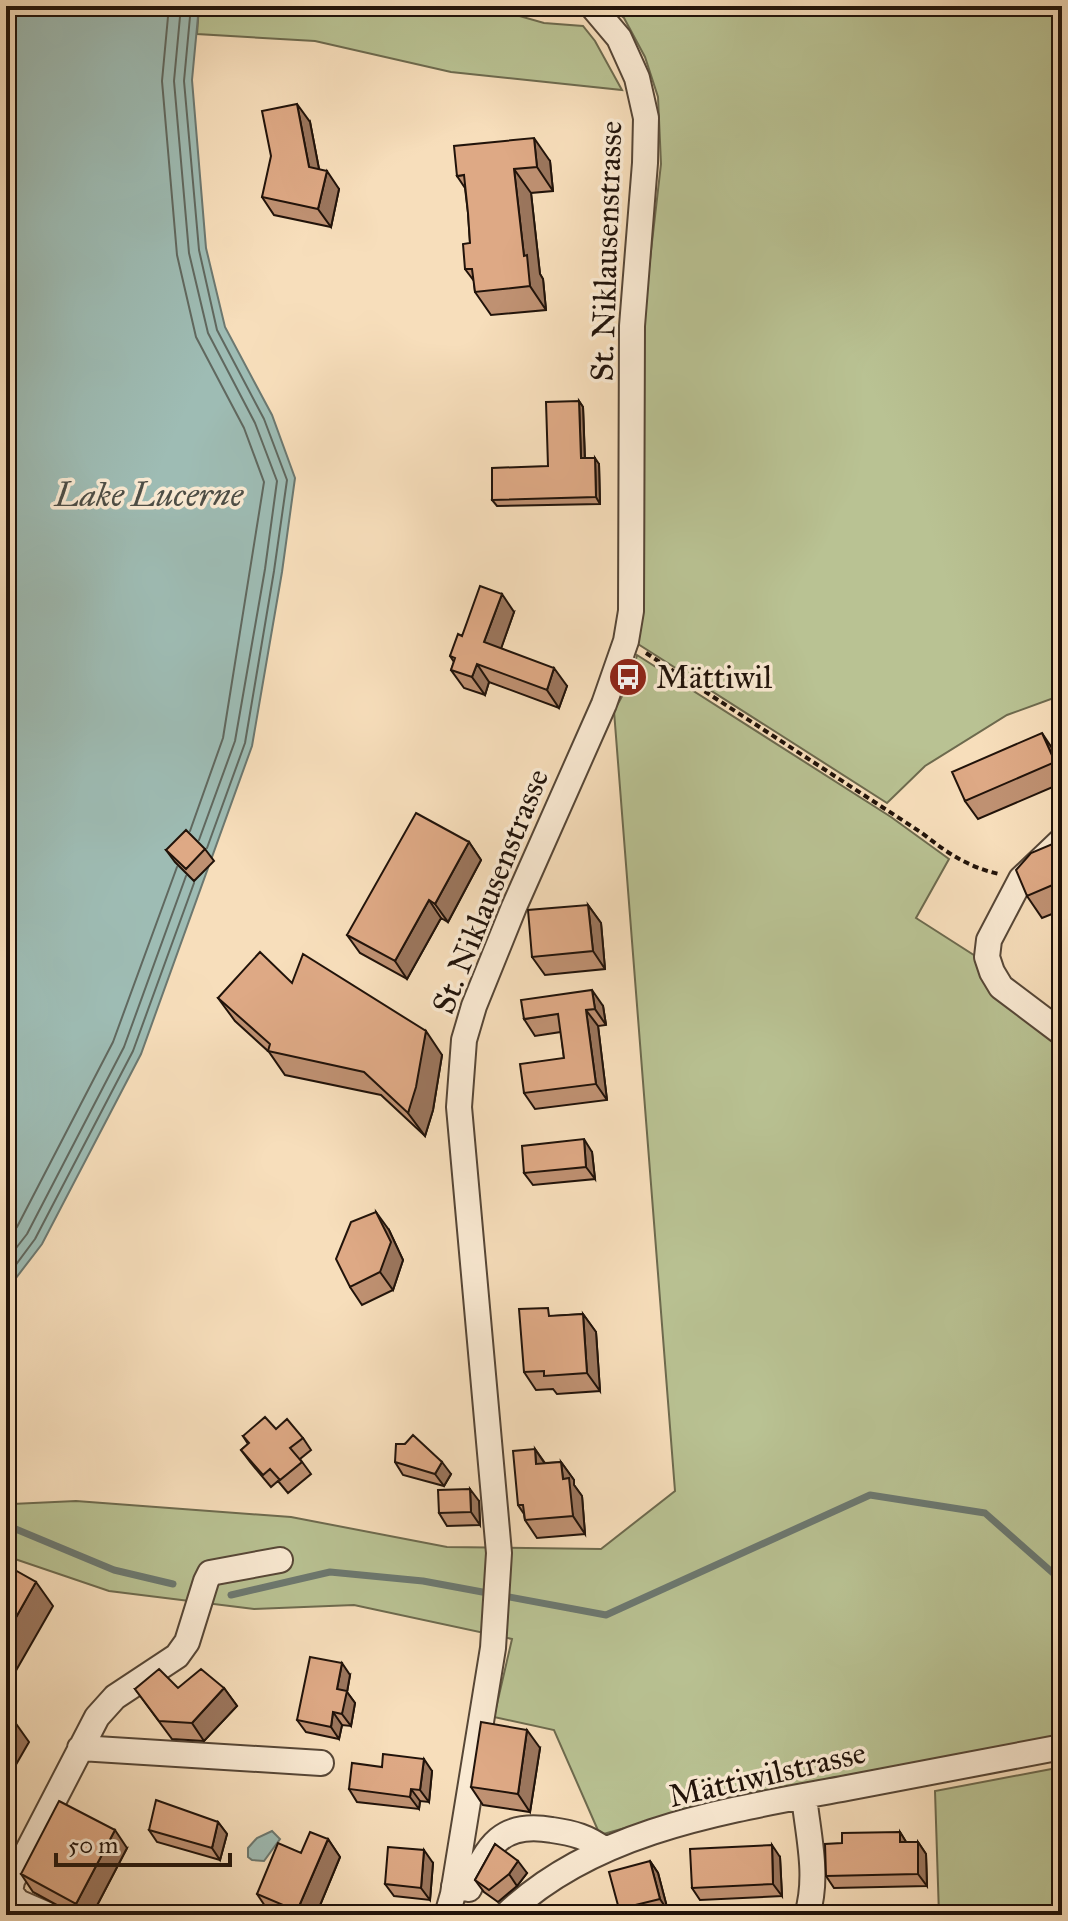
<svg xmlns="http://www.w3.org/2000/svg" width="1068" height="1921" viewBox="0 0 1068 1921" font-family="'IM FELL Great Primer',serif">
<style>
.green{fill:#b9c293;stroke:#6d6a4e;stroke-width:2}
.water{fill:#9ebcb4;stroke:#6c7870;stroke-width:2}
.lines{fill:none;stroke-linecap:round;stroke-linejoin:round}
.shore{stroke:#60685f;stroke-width:2}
.stream{stroke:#6c7870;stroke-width:7}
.minor-casing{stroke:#564636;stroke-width:28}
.path{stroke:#21130a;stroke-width:4;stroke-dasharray:6 4;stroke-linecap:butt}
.minor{stroke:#faead3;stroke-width:24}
.wall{fill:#bf9172;stroke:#21130a;stroke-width:2}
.shaded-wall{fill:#9b765d;stroke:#21130a;stroke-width:2}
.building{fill:#dea985;stroke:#21130a;stroke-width:2}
.labels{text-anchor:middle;stroke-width:7;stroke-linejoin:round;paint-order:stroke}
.street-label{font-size:32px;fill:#21130a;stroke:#faead3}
.poi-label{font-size:32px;fill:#21130a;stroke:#faead3;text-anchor:start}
.water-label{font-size:34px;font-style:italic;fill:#4d4e46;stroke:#faead3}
</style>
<rect width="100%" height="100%" fill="#f7debb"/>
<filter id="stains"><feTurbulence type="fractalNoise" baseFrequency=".0025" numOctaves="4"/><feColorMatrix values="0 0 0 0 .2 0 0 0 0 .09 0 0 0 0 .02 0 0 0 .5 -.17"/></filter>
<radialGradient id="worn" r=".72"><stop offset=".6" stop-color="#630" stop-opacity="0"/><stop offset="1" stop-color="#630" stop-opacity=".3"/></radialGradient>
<path class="green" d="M199,6h285l60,17 39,3 12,15 27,49 -171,-18 -136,-31 -118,-7z
M610,6h452v689l-55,20 -82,51 -38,37 -249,-159 5,-59 -1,-256 19,-165 -3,-67 -13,-40 -21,-39z
M637,655l254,162 58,42 -33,59 64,41 82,83v693l-319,60 -143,40 -46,-105 -60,-13 18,-78 -158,-34 -100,4 -145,-18 -103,-35v-56l6,4 64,-3 215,16 156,30 154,2 74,-58 -61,-780 17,-31z
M1062,1767v148h-123l-4,-124z"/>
<path class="water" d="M6,6h193l-7,74 14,168 19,79 47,88 23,63 -13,94 -30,174 -111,308 -99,190 -36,47z
M272,1831l8,8 -16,22 -12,-1 -4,-3v-9l9,-10z"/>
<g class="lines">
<path class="shore" d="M169,6l-7,75 15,174 19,82 48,91 20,54 -41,256 -33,93
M181,6l-7,75 15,172 19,80 47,90 22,58 -12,88 -30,172 -36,99
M191,6l-7,75 15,169 18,80 47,89 23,61 -13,91 -29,172 -38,105
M6,1241l11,-14 96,-185 64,-175
M6,1261l21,-27 97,-187 62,-171
M6,1278l29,-39 98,-188 61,-168"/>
<path class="stream" d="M6,1525l108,45 59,14
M231,1595l99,-23 93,9 183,34 264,-120 115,18 77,68"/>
<defs>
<path id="minor" d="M1062,840l-41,39 -32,61 -2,17 5,15 9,15 61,46
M80,1748l241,15
M804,1796c4,39 15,80 3,119
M454,1886l15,3c18,-44 33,-68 83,-59 21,3 36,7 53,20
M48,1915l-30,-13 -8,-10 2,-11 85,-164 18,-20 62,-41 10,-14 19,-61 4,-8 70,-13
M447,1915l6,-21 40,-246 6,-95 -40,-446 5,-67 10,-34 40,-99 90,-203 22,-63 5,-30 1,-285 13,-163 1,-45 -9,-40 -18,-40 -27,-32
M506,1915c89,-86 224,-105 341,-127 72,-14 143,-27 215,-41"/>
</defs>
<use href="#minor" class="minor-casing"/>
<path class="path" d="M646,653l276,180c25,20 46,34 77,41"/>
<use href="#minor" class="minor"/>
</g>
<path class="wall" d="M310,122l9,47 20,20 -8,38 -57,-12 -12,-18z
M550,161l3,30 -22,2 9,81 3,5 3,31 -55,5 -16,-23 -1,-11 -9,-12 5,-26 -2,-30 -3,-25 -8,-12z
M579,401l4,6 2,51 14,6 1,40 -103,2 -5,-6 56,-34z
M514,612l-13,36 66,38 -8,22 -70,-26 -4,13 -21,-7 -13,-18 3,-8 -4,-6 12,-20z
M1054,751l8,18v14l-84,36 -13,-18z
M1062,840v70l-20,8 -15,-22z
M469,842l12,18 -33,62 -7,-4 -34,61 -47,-26 -13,-18z
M205,849l9,12 -20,20 -19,-19 -9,-12z
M588,905l13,18 4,46 -60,6 -13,-18z
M292,983l150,72 -9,55 -8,26 -44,-41 -96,-20 -16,-23 -34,-31 -17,-23z
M603,1006l3,19 -8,1 9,74 -72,9 -11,-16 40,-35 -3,-26 -26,4 -11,-17z
M592,1152l3,27 -62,6 -9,-12z
M389,1230l14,30 -10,30 -31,15 -12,-18z
M583,1314l13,18 4,59 -43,3 -4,-5 -17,1 -12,-18 30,-56z
M243,1436l60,2 8,12 -11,9 11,15 -23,19 -10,-12 -7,6 -21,-25 -9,-12 7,-6z
M405,1444l46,30 -7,12 -41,-11 -8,-13z
M535,1449l10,14 16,-1 13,18v5l8,11 3,38 -48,4 -12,-18 -1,-6 -6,-9z
M479,1501l1,24 -33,1 -8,-13z
M350,1675l-3,17 8,11 -4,23 -9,-1 -3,14 -33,-7 -9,-12z
M224,1688l13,18 -33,35 -32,-2 -37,-50z
M540,1748l-10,64 -47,-7 -12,-18z
M382,1767l50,4 -3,31 -9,-1 -1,8 -62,-7 -8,-13z
M218,1822l9,12 -7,26 -63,-18 -8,-12z
M900,1832l6,10h12l8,12 1,32 -93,2 -8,-12 16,-33z
M328,1839l12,18 -24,58h-40l-7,-3 -12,-18 44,-41z
M495,1844l32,29 -10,13 -19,16 -14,-10 -9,-12z
M127,1848l-35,67h-17l-42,-23 -12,-18z
M780,1857l2,39 -82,4 -8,-12z
M650,1861l8,12 10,38 -16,4h-29l-4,-6z
M433,1863l-3,37 -36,-4 -9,-12z"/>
<path class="shaded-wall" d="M297,104l13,18 12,63 -13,-18z
M534,138l16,23 3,30 -16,-24z
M514,169l17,24 9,81 3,5 3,31 -16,-24 -6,-30z
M327,171l12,18 -8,38 -13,-18z
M579,401l4,6 2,57 -4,-6z
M595,458l4,6 1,40 -4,-7z
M502,594l12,18 -17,48 -13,-18z
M477,664l12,18 -4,13 -13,-18z
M554,668l13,18 -8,22 -12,-18z
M1042,733l12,18 8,18v4l-7,-11z
M469,842l12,18 -33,62 -13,-18z
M429,900l12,18 -34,61 -12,-18z
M588,905l13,18 4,46 -12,-18z
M592,990l11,16 3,19 -11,-16z
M586,1010l12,16 9,74 -11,-16z
M426,1031l16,24 -9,55 -8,26 -17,-23z
M584,1139l8,13 3,27 -9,-12z
M376,1212l13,18 14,30 -10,30 -13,-18z
M583,1314l13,18 4,59 -13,-18z
M535,1449l12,18 -11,-3z
M442,1462l9,12 -7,12 -9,-12z
M561,1462l13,18v5l8,11 3,38 -12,-18 -10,-37z
M470,1489l9,12 1,24 -9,-13z
M36,1582l17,24 -47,82v-53z
M342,1663l8,12 -3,17 8,11 -4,23 -9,-12 -5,-25z
M224,1688l13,18 -33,35 -12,-18z
M333,1712l9,13 -3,14 -8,-12z
M12,1718l17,24 -23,40v-52z
M527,1730l13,18 -10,64 -12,-18z
M424,1759l8,12 -3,31 -9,-12z
M411,1789l9,12 -1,8 -9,-12z
M218,1822l9,12 -7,26 -8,-12z
M115,1830l12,18 -35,67h-9l-7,-11z
M900,1832l8,13 -8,-3z
M328,1839l12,18 -24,58h-16l-3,-4z
M918,1842l8,12 1,32 -9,-12z
M772,1845l8,12 2,39 -9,-12z
M424,1850l9,13 -3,37 -9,-12z
M518,1861l9,12 -10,13 -8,-12z
M650,1861l8,12 10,38 -8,-12z"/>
<path class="building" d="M297,104l12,63 18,4 -9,38 -56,-12 9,-41 -9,-45z
M534,138l3,29 -23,2 10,87 3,-1 3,31 -55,6 -3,-23h-7l-2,-25 7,-1 -2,-30 -4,-38 -7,1 -3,-30z
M579,401l2,57h14l1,39 -104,3v-32l56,-2 -2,-64z
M480,586l22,8 -18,48 70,26 -7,22 -70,-26 -5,13 -21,-7 4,-12 -5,-2 8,-22 4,2z
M1042,733l13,29 -90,39 -13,-29z
M416,813l53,29 -34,62 -6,-4 -34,61 -48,-26z
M186,830l19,19 -19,20 -20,-19z
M1062,840v41l-35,15 -11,-26 15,-17z
M588,905l5,46 -61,6 -4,-47z
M260,952l32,31 11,-29 123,77 -10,56 -8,26 -44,-41 -96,-21 2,-7 -52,-46z
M592,990l3,19 -9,1 10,74 -72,9 -4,-29 44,-6 -6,-44 -34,5 -3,-19z
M584,1139l2,28 -62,6 -2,-27z
M376,1212l15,30 -11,30 -30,15 -14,-28 15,-37z
M548,1308l1,8 34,-2 4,59 -43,3v-5l-20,1 -5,-63z
M265,1417l11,12 11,-10 16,19 -13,10 12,14 -22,18 -10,-11 -7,6 -22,-25 8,-7 -6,-7z
M413,1435l29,27 -7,12 -40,-12 1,-18h9z
M535,1449l1,15 25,-2 2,17 6,-1 4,38 -48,4 -2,-15h-5l-5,-54z
M470,1489l1,23 -32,1 -1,-23z
M6,1565l30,17 -30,53z
M310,1657l32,6 -5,26 10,2 -5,23 -9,-2 -2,15 -34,-7z
M159,1669l19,19 23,-19 23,19 -32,35 -33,-2 -24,-32z
M6,1715l6,3 -6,12z
M481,1722l46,8 -9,64 -47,-7z
M383,1754l41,5 -4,31 -9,-1 -1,8 -61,-8 3,-26 30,4z
M156,1800l62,22 -6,26 -63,-18z
M59,1801l56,29 -39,74 -55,-30z
M310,1832l18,7 -31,72 -40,-17 21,-51 23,10z
M900,1832v10h18v32l-92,2 -1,-32 17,-1v-10z
M495,1844l23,17 -9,13 -20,16 -14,-10z
M772,1845l1,39 -81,4 -2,-39z
M388,1847l36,3 -3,38 -36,-4z
M650,1861l10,38 -41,10 -10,-37z"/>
<defs>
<symbol id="bus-disc" viewBox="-11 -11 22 22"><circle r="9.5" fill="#8f2418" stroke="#faead3"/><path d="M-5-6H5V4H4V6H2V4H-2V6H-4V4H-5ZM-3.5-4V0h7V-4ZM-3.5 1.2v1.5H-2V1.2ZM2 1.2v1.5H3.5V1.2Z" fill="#fff"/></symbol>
</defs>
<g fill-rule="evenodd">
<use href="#bus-disc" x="606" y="655" width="44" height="44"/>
</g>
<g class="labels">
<g class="street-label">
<text transform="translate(606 251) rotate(-88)" y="11">St. Niklausenstrasse</text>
<text transform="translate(490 891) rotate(-68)" y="11">St. Niklausenstrasse</text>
<text transform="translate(767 1774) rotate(-13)" y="11">Mättiwilstrasse</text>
</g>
<g class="poi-label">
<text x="656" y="688">Mättiwil</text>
</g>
<g class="water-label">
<text x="149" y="506">Lake Lucerne</text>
</g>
</g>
<rect width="1068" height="1921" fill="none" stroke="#f7debb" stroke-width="32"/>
<rect x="8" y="8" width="1052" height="1905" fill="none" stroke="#21130a" stroke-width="4"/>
<rect x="16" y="16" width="1036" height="1889" fill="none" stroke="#21130a" stroke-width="2"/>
<path d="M56 1853v12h174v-12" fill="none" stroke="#21130a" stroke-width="4"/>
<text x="68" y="1853" font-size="24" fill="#21130a" stroke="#faead3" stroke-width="6" paint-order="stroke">50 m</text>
<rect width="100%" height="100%" filter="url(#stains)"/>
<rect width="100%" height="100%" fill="url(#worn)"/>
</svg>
